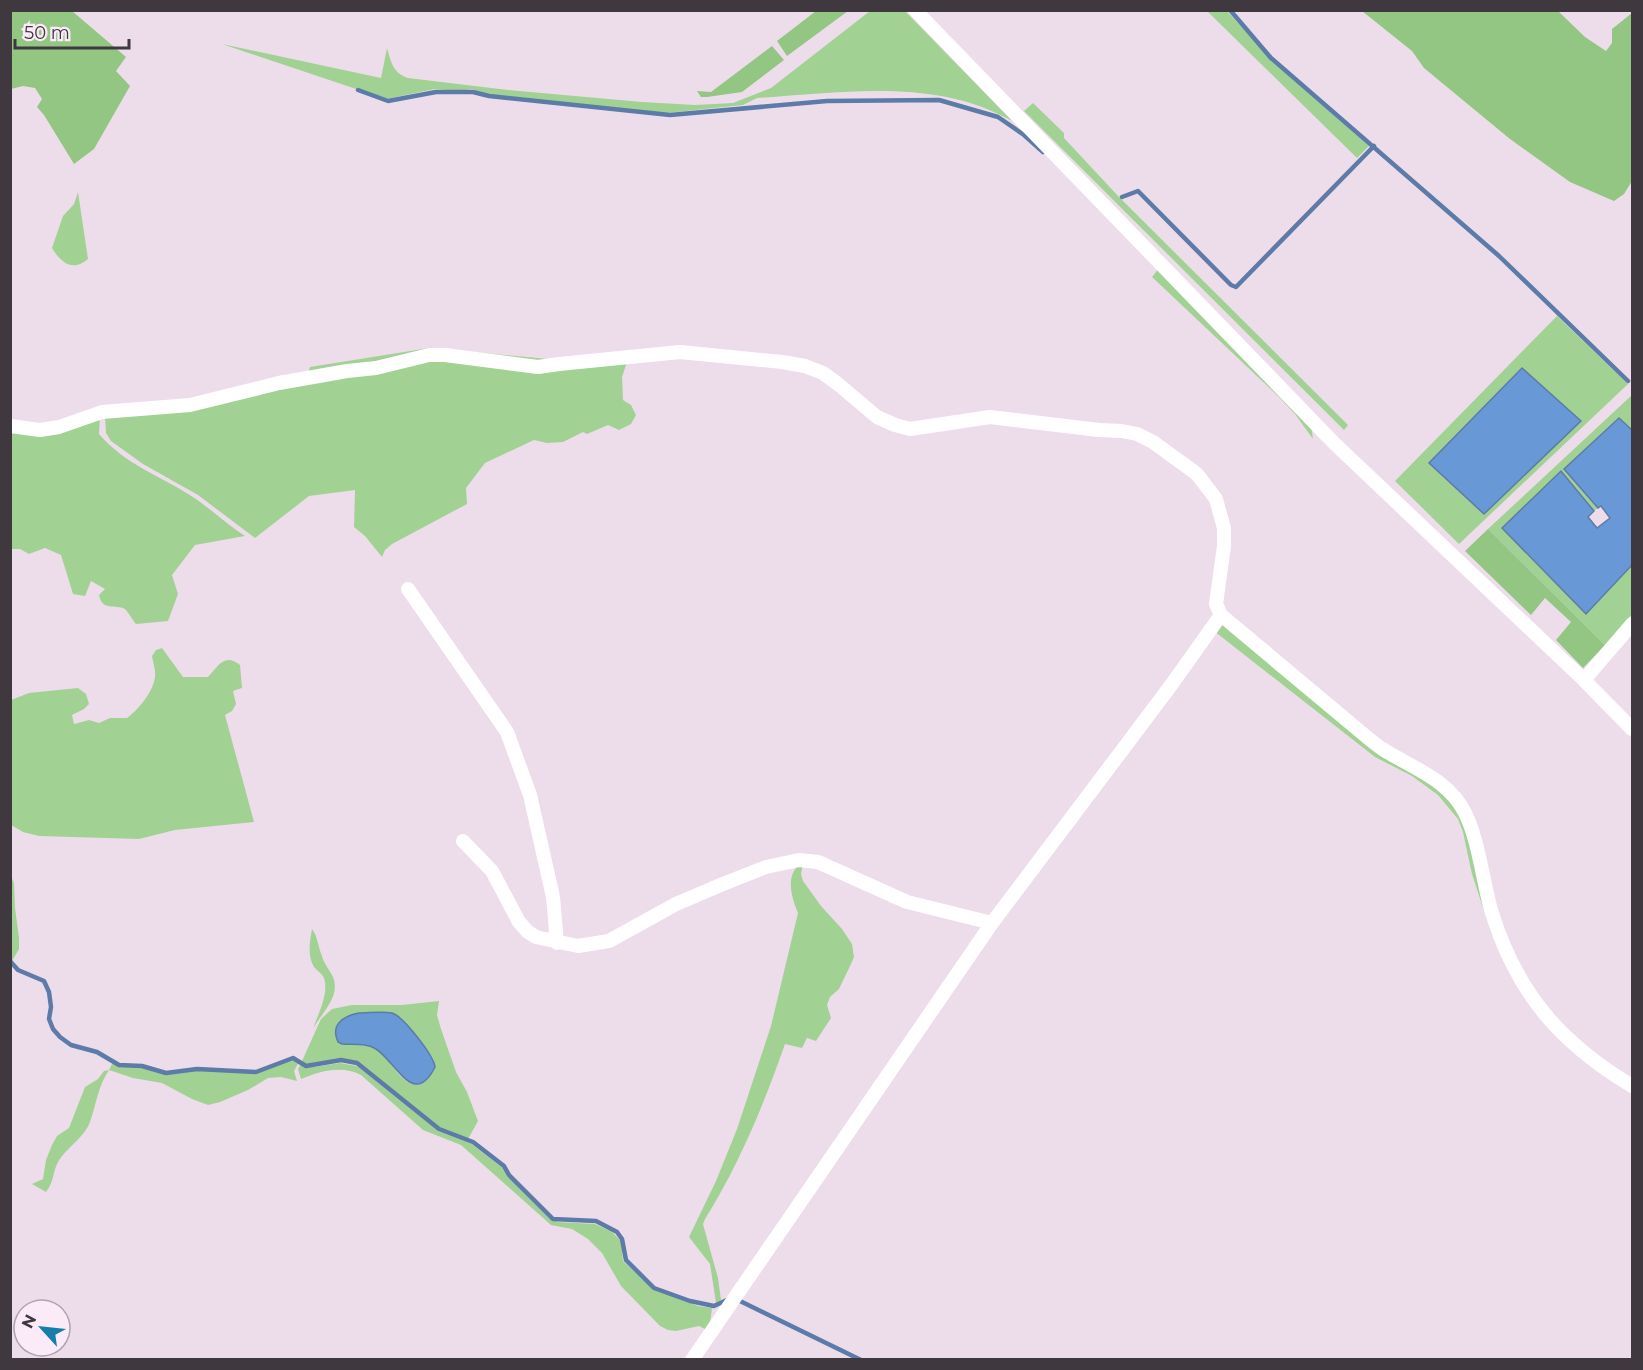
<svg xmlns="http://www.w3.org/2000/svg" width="1643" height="1370" viewBox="0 0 1643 1370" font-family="Montserrat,sans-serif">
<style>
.green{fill:#a1d293;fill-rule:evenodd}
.forest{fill:#93c583}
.water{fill:#6898d5;stroke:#5c7ba8;stroke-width:1.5}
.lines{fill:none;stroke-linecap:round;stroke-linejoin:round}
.stream{stroke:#5c7ba8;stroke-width:4.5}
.minor{stroke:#fff;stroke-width:14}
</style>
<rect width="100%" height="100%" fill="#edddeb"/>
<path class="green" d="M870,11h35l107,110c-77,-44 -171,-28 -255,-23l-14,7 -76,8 -179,-18 -16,-6 -12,2 -25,-2 -49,10 -164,-55 159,34 6,-30c4,14 6,25 21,30l100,12 134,12 53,3 38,-2 38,-15z
M1207,11h20l46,51 96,84 -12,12z
M1033,103l31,30v5l55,59 229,228 -4,5 -320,-319z
M78,192l10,67c-15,13 -27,4 -36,-11l11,-32 11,-12z
M1159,268l152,156 2,15 -18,-25 -17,-18 -126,-119z
M1557,316l71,68 -169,160 -64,-63z
M429,348l119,11 3,2 -154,-1 -89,13 2,-6z
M436,359l41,4 33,7 32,1 85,-9 -5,15 1,23 8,5 5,10 -5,9 -12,6 -11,-5 -21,9 -4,-2 -20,10 -16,1 -13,-3 -49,23 -19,25 1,16 -75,40 -7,6 -3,7 -17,-21 -11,-9 1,-37 -46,6 -54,42 -57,-43 -55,-31 -32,-23 -5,-8 -1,-17 174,-28z
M1632,395v35l-14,-12 -54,51 34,39 -4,3 -33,-40 25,143 46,-49v49l-27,31 -117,-116z
M100,417l-1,17c26,31 65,43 97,65 17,12 32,26 49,37l-50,9 -23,30 6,19 -10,27 -32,3c-4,-4 -8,-14 -13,-16 -11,-3 -21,2 -24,-13l6,-6 -14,-8 -6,15 -12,-2 -12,-39 -16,-7 -16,6 -9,-5h-9v-117z
M1224,622l208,158 32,35 64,187 -19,-30 -18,-40 -19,-58 -9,-42 -5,-13 -20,-24 -26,-19 -37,-19 -161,-126z
M162,648l21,29h25c9,-9 16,-25 32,-12l2,23 -9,3 3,13 -4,7 -7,4 29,107 -79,8 -36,9 -100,-3 -16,-4 -12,-7v-125l18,-7 49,-5 8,6 3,10 -5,5 -12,6 2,9 15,-4 10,3 11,-5h17c12,-9 26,-26 28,-41 1,-7 -2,-14 -3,-21l4,-6z
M799,863l4,1 -2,10 2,7 18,25 21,23 10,15 2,13 -4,9 -11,23 -9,8 -3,8 4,13 -15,23 -9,-3 -5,10 -17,-4c-21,60 -46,121 -80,175l-2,5 15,54 3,22 -5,3 -6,-39 -21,-27 27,-56 21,-52 34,-103 27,-113c-5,-12 -11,-30 -4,-42 2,-3 4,-5 5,-8z
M11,876l3,7 1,25 4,30v11l-7,12 -2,-2z
M312,929c6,8 6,18 10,27 2,8 8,14 11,21 8,20 -12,36 -20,52 5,-15 14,-31 12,-47 -1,-8 -6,-9 -11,-15 -7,-11 -4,-27 -2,-38z
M439,1001l-2,14 4,14 15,43 11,20 11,29 -10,18 -28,-11 -82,-66 -17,-3 -35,6 -4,-4 19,-42 11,-10 20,-4h50zM359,1013c9,0 24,-3 33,1 10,4 36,35 42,46l-12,23c-23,7 -31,-30 -51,-36 -8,-3 -20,-2 -29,-3l-4,-2z
M293,1059l6,3 -5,9 3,10 -16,-4 -13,1 -20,12 -28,12 -12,3 -16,-6 -30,-16 -29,-5 -24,-8c-11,16 -13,35 -19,52 -6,16 -24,26 -32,40 -6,11 -3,18 -12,30l-14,-8 11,-5 3,-19 6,-15 5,-9 12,-8 16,-41 13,-8 6,-8 5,-1 4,-8 6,3 23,1 24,8 31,-4 59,3z
M340,1063l17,3 81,65 32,12 33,25 6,10 39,39 10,5 37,2 17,8 9,9 2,20 30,28 45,17 14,2 -3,23 -10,-5 -23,5 -8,-1 -8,-4 -39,-40 -19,-33 -14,-14 -16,-10 -21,-4 -90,-80 -38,-15 -62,-55c-19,-10 -41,-4 -60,4l-3,-10 2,-4 14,2z"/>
<path class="forest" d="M10,11h62l54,46 -10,14 14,15 -36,63 -20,15 -30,-49 -7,-8 5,-8 -7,-11 -12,-2 -12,3z
M816,11h32l-61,45 -10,-15z
M1362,11h196l27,26 21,14 6,-8v-14l20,-16v168l-8,13 -10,7 -44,-19 -60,-43 -86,-71 -12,-17z
M772,46l12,14 -42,32 -35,5h-6l-4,-6 14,1z
M1488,529l117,116 -22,23 -27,-28 15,-18 -26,-24 -14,17 -66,-64z"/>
<path class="water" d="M1522,368l59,53 -97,93 -55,-51z
M1619,418l13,12v135l-46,49 -84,-86 59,-57 33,40 -6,6 9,11 13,-10 -9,-12 -3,2 -34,-39z
M359,1013c10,0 23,-2 33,0 11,3 42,43 43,54 -21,42 -39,-5 -59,-18 -9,-6 -23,-4 -34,-5l-4,-2c-8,-17 5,-26 21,-29z"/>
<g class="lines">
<path class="stream" d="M1230,10l41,48 228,198 129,125
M358,90l30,11 48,-9h37l16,4 181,19 157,-14 112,-1 59,17 26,18 19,17
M1122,197l16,-6 93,94 5,2 138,-141
M10,961l8,9 26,11 5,11 2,15 -2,12 4,10 7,8 11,8 26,7 22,13 23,1 24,7 31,-4 59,3 37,-14 13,8 35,-6 16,3 82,66 34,13 31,24 5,9 44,44 43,2 21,11 5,7 4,21 28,28 36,13 24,5 15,-7
M740,1301l121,59"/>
<path class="minor" d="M915,10l420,434 249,236 48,49
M10,426l30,4 19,-3 43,-15 88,-7 89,-22 68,-12 29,-3 53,-13h16l93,12 21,-3 121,-12 102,10 23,4 18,7 15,11 39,33 18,8 15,4 80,-12 109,13 23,1 15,3 16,8 44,32 19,25 8,29v18l-8,58 5,11 141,118c7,6 14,12 22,17 29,18 65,30 81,63 13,25 18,68 26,97 25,82 68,132 141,176
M408,589l99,143 23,63 23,102 4,46
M1584,680l48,-56
M463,841l29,30 27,51 9,10 8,5 42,9 31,-5 67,-37 47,-20 43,-17 33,-7 19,2 89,40 85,21
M692,1360l300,-437 177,-235 52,-73"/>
</g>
<rect width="1643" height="1370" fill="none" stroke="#3f383e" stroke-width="24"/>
<g transform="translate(42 1328) rotate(297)"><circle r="28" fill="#fbeaf8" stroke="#b0a3ae" stroke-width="1.5"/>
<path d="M0-4.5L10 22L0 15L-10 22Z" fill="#167fa9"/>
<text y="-9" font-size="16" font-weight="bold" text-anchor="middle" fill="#3f383e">N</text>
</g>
<path d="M15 39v9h114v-9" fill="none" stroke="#3f383e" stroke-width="3"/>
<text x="24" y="39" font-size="18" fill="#3f383e" stroke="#fbeaf8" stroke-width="4.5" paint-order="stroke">50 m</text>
</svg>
